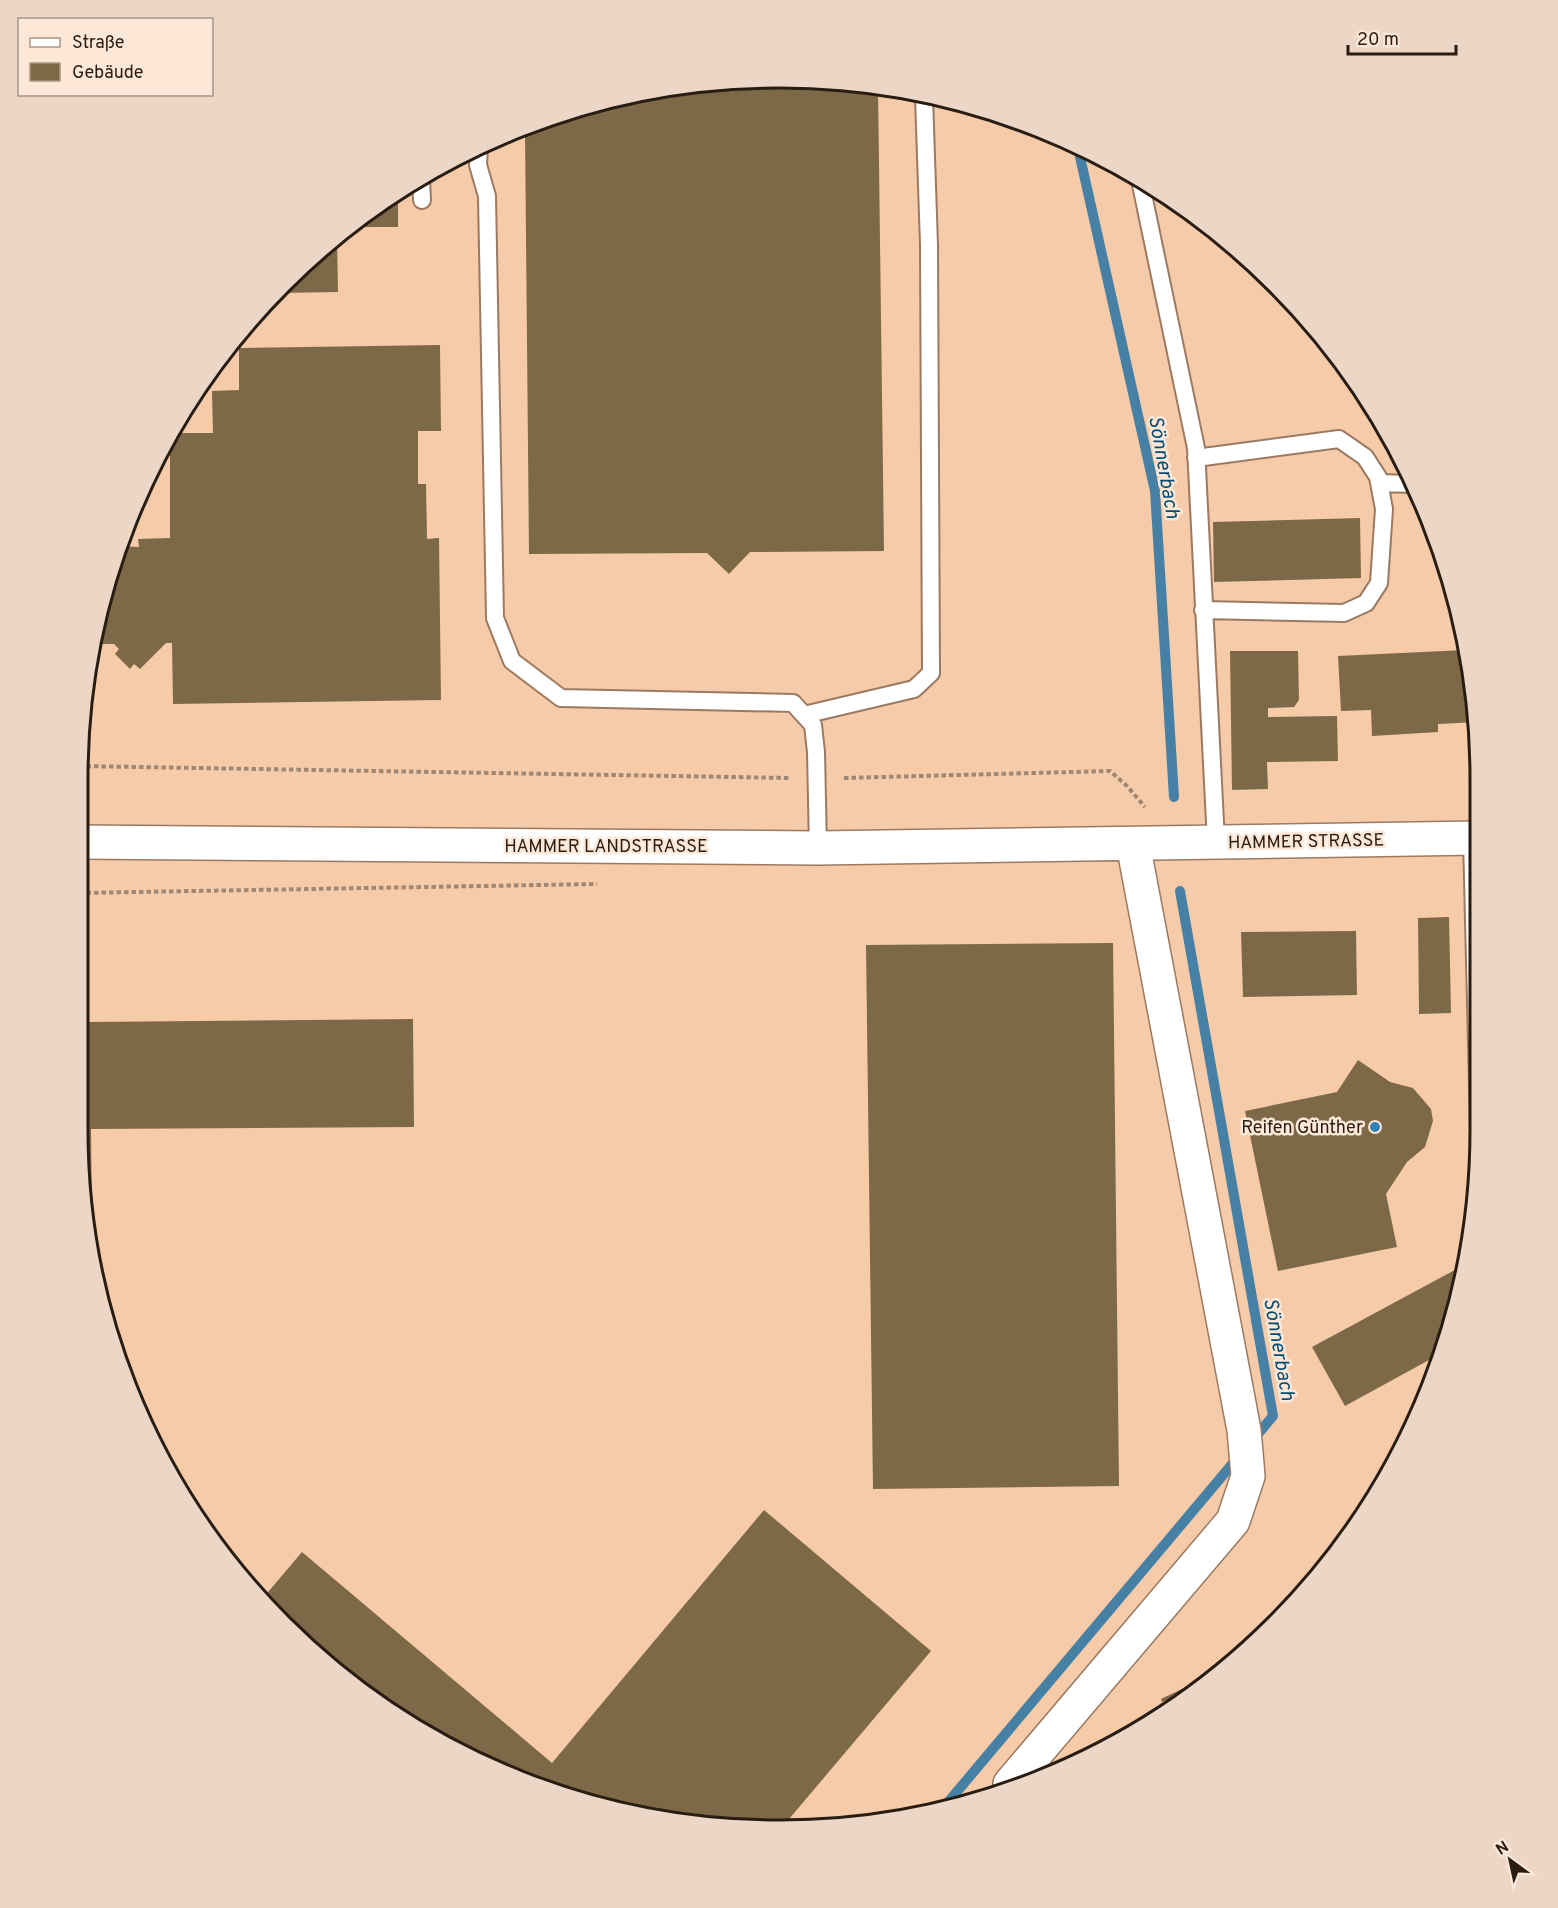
<svg xmlns="http://www.w3.org/2000/svg" width="1558" height="1908" viewBox="0 0 1558 1908" font-family="Overpass,sans-serif">
<style>
.built{fill:#f5cbaa}
.lines{fill:none;stroke-linecap:round;stroke-linejoin:round}
.stream{stroke:#4680a4;stroke-width:10}
.building{fill:#7d6947}
.lane-casing{stroke:#9b7a61;stroke-width:20}
.street-casing{stroke:#9b7a61;stroke-width:36}
.path{stroke:#a18772;stroke-width:4;stroke-dasharray:4.5 3;stroke-linecap:butt}
.lane{stroke:#fff;stroke-width:16}
.street{stroke:#fff;stroke-width:33}
.poi-dot{fill:#3181b2;stroke:#fde7d6;stroke-width:2}
.labels{text-anchor:middle;stroke-width:5;stroke-linejoin:round;paint-order:stroke}
.street-label{font-size:18px;fill:#291d12;stroke:#fde7d6}
.poi-label{font-size:18px;fill:#291d12;stroke:#fde7d6;text-anchor:end}
.water-label{font-size:20px;font-style:italic;fill:#064d73;stroke:#fde7d6}
.rim{fill:none;stroke:#291d12;stroke-width:3}
</style>
<rect width="100%" height="100%" fill="#fbd6ba"/>
<path class="built" d="M733,80l137,4 134,31 125,57 112,80 94,100 73,117 48,128 23,137v441l-23,135 -48,129 -73,117 -94,100 -152,102 -173,58 -183,13 -305,-93 -145,-112 -111,-145 -70,-169 -24,-181 2,-396 12,-91 39,-131 41,-83 80,-111 101,-94 116,-73 128,-48z"/>
<g class="lines">
<path class="stream" d="M1078,148l77,343 19,306
M1180,891l93,525 -22,26
M944,1807l295,-351"/>
</g>
<path class="building" d="M733,80l145,6 6,465 -134,1 -21,22 -22,-21 -178,1 -4,-425 72,-27z
M398,195v32h-51l6,-4z
M337,237l1,55 -61,1z
M440,345l1,86h-23v53h8l1,55 12,-1 2,162 -268,4 -1,-61h-6l-26,26 -6,-5 -4,5 -15,-15 4,-5 -5,-5h-23l30,-98 18,1 -1,-8 32,-1v-105h43l-1,-42 27,-1v-42z
M1360,518l1,60 -147,4 -1,-60z
M1465,650l12,72 -39,2v8l-66,4 -1,-26 -30,1 -3,-55z
M1230,651h68l1,49 -5,7 -26,1v9l69,-1 1,45 -71,1 1,27 -36,1z
M1449,917l2,96 -32,1 -1,-96z
M1356,931l1,64 -114,2 -2,-65z
M1113,943l6,543 -246,3 -7,-544z
M413,1019l1,108 -323,2 1,89h-2l-12,-89v-47h11v-60z
M1358,1060l32,22 23,6 18,21 2,12 -8,26 -18,15 -21,32 11,53 -119,24 -33,-160 92,-19z
M1464,1265l-8,45 -16,44 -95,52 -33,-59z
M764,1510l167,141 -147,174 -51,4 -136,-23 -169,-70 -145,-112 -20,-26 39,-46 250,211z
M1207,1677l-35,25 -2,-4 -8,4 -1,-3z"/>
<g class="lines">
<defs>
<path id="lane" d="M479,147l-1,18 9,31 8,422 17,43 49,37 232,5 20,22 3,27 2,96
M421,180l1,20
M1140,180l56,268 20,394
M1196,458l143,-19 26,18 13,20 6,32 -5,74 -13,20 -22,10 -141,-3
M1379,483l34,1
M804,715l110,-26 17,-16 -2,-428 -5,-148
M1472,838l7,287"/>
<path id="street" d="M79,842l739,6 661,-10
M1010,1784l223,-263 15,-45 -4,-46 -111,-586"/>
</defs>
<use href="#lane" class="lane-casing"/>
<use href="#street" class="street-casing"/>
<path class="path" d="M79,766l712,12
M844,778l266,-7 17,15 18,21
M79,893l518,-9"/>
<use href="#lane" class="lane"/>
<use href="#street" class="street"/>
</g>
<circle class="poi-dot" cx="1375" cy="1127" r="6"/>
<g class="labels">
<g class="street-label">
<text transform="translate(1306 841) rotate(-1)" y="6">HAMMER STRASSE</text>
<text x="606" y="852">HAMMER LANDSTRASSE</text>
</g>
<g class="poi-label">
<text x="1363" y="1133">Reifen Günther</text>
</g>
<g class="water-label">
<text transform="translate(1165 467) rotate(80)" y="7">Sönnerbach</text>
<text transform="translate(1280 1349) rotate(80)" y="7">Sönnerbach</text>
</g>
</g>
<path d="M0 0H1558V1908H0ZM778 88H780A690 690 0 0 1 1470 778V1130A690 690 0 0 1 780 1820H778A690 690 0 0 1 88 1130V778A690 690 0 0 1 778 88Z" fill="#ecd7c6" fill-rule="evenodd"/>
<path class="rim" d="M778 88H780A690 690 0 0 1 1470 778V1130A690 690 0 0 1 780 1820H778A690 690 0 0 1 88 1130V778A690 690 0 0 1 778 88Z"/>
<rect x="18" y="18" width="195" height="78" fill="#fde7d6" stroke="#a89688" stroke-width="1.5"/>
<rect x="30" y="38" width="30" height="9" fill="#ffffff" stroke="#a89688" stroke-width="1.5"/>
<text x="72" y="48" font-size="18" fill="#291d12">Straße</text>
<rect x="30" y="63" width="30" height="18" fill="#7d6947" stroke="#a89688" stroke-width="1.5"/>
<text x="72" y="78" font-size="18" fill="#291d12">Gebäude</text>
<g transform="translate(1510 1860) rotate(327)" stroke="#fde7d6" stroke-width="4.5" paint-order="stroke">
<path d="M0-4.5L10 22L0 15L-10 22Z" fill="#291d12"/>
<text y="-9" font-size="16" font-weight="bold" text-anchor="middle" fill="#291d12">N</text>
</g>
<path d="M1348 45v9h108v-9" fill="none" stroke="#291d12" stroke-width="3"/>
<text x="1357" y="45" font-size="18" fill="#291d12" stroke="#fde7d6" stroke-width="4.5" paint-order="stroke">20 m</text>
</svg>
